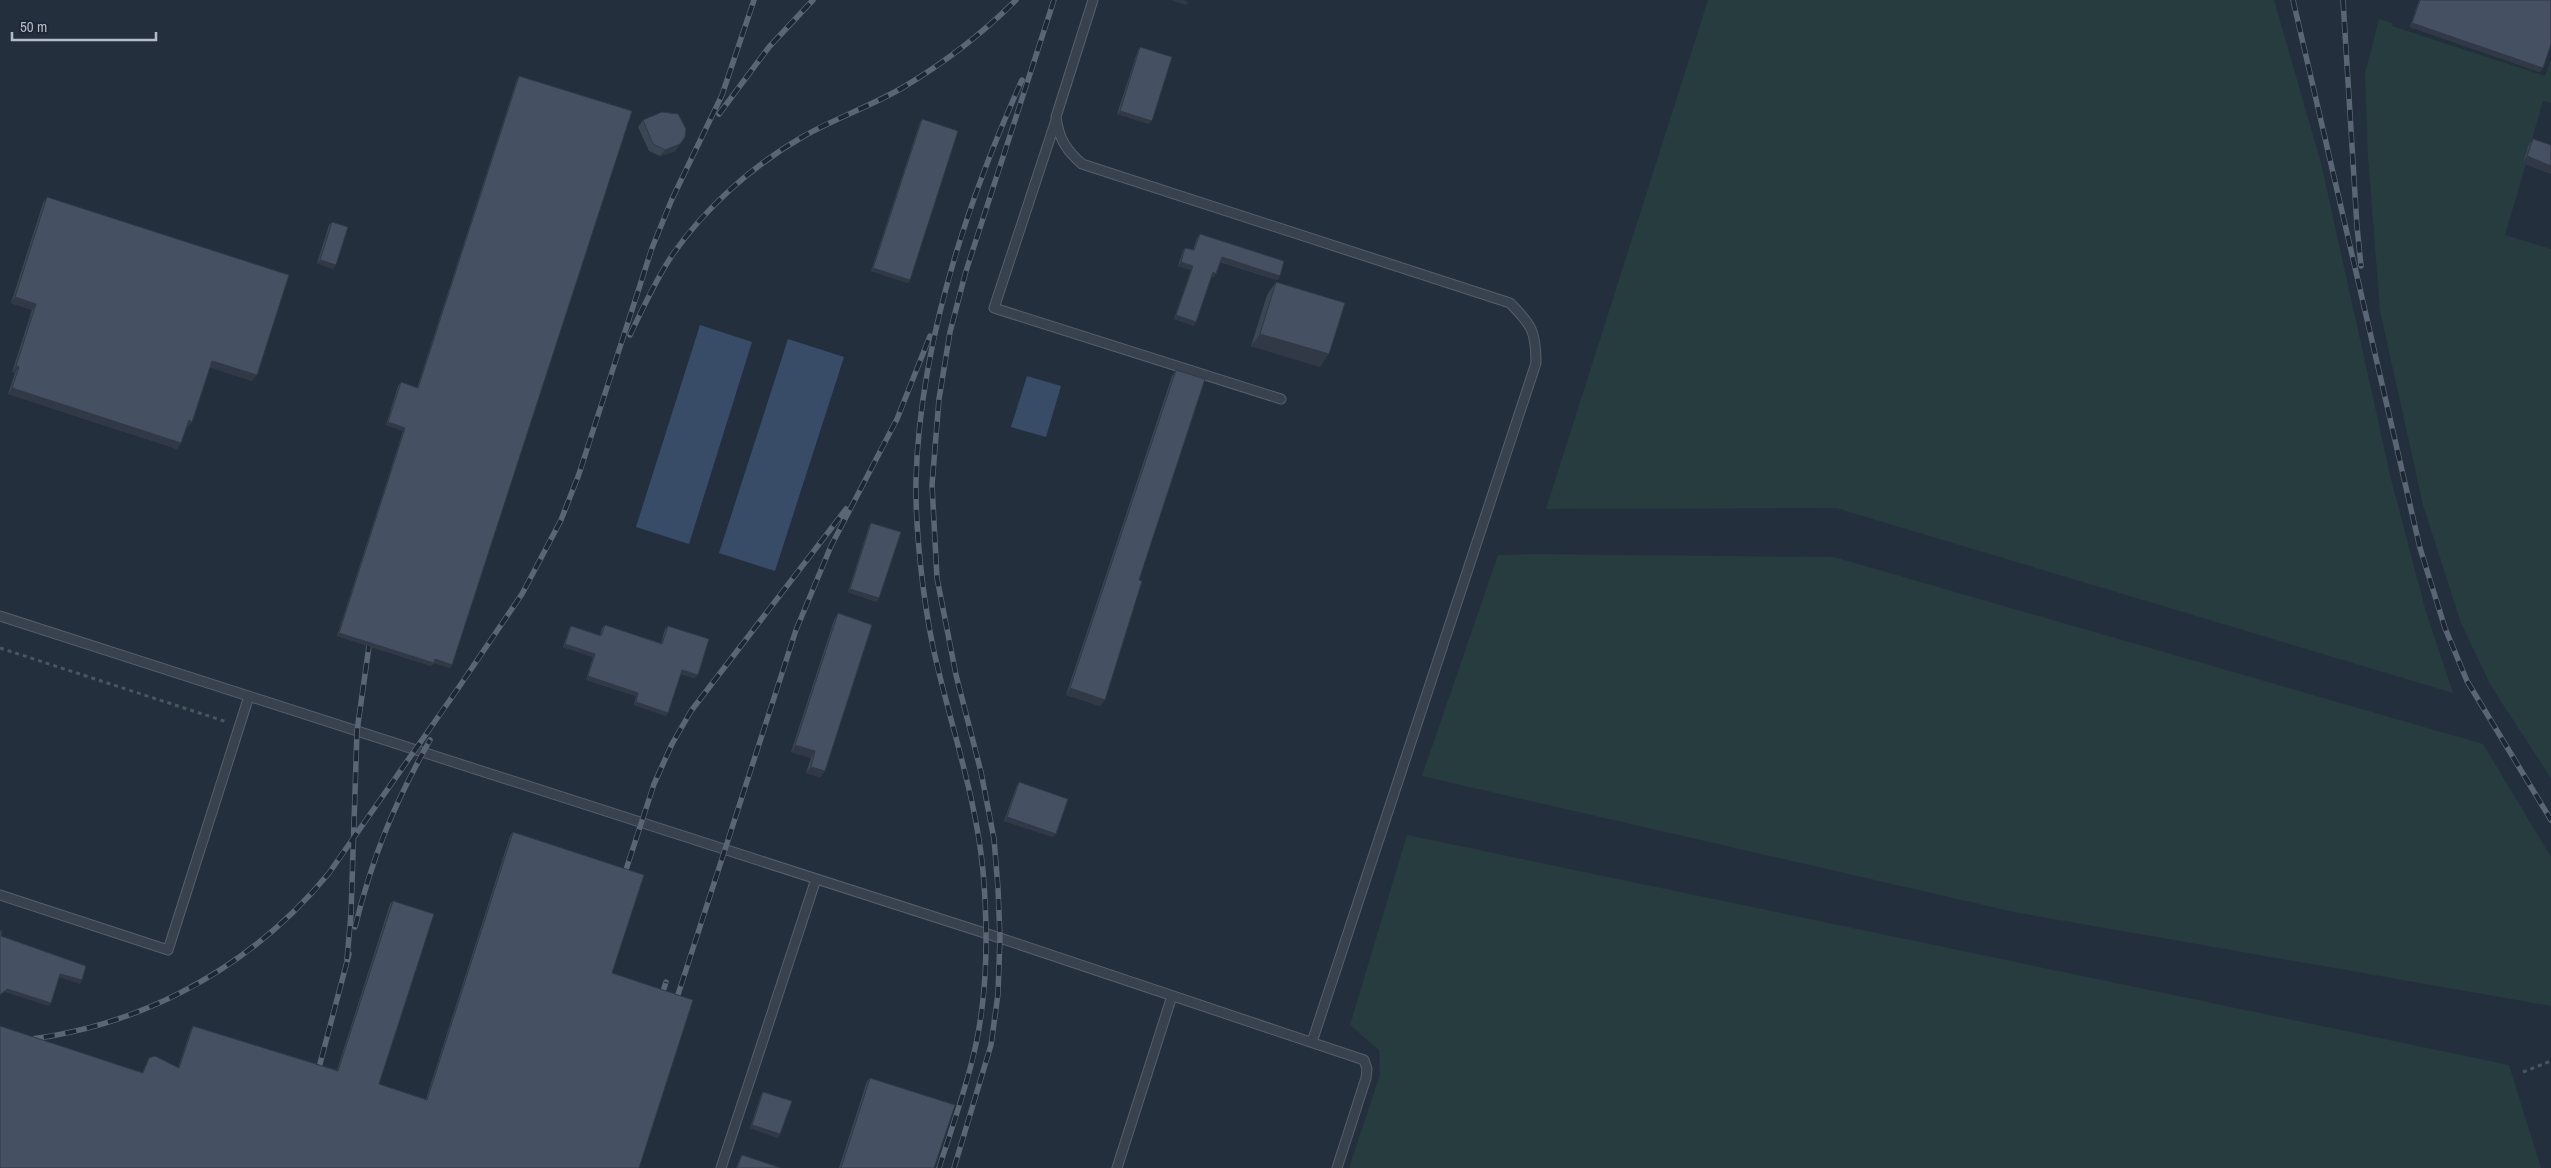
<svg xmlns="http://www.w3.org/2000/svg" width="2551" height="1168" viewBox="0 0 2551 1168" font-family="'Archivo Narrow',sans-serif">
<style>
.green{fill:#263c3f}
.water{fill:#394c67}
.lines{fill:none;stroke-linecap:round;stroke-linejoin:round}
.service-casing{stroke:#565f6c;stroke-width:11}
.path{stroke:#44595c;stroke-width:3;stroke-dasharray:4 4;stroke-linecap:butt}
.service{stroke:#38414e;stroke-width:9}
.rail-casing{stroke:#5a6575;stroke-width:5.5}
.rail{stroke:#1d2633;stroke-width:4;stroke-dasharray:11;stroke-linecap:butt}
.wall{fill:#3b4654}
.shaded-wall{fill:#303945}
.building{fill:#455162;stroke:#303945}
</style>
<rect width="100%" height="100%" fill="#242f3e"/>
<path class="green" d="M1708,0h566l47,163 70,316 35,133 27,81 -617,-185 -290,1z
M2379,19l14,4 -1,3 153,50 6,-17v44l-8,-2 -13,45 -7,17 3,1 -21,71 46,14v529l-60,-92 -30,-63 -38,-118 -43,-194 -12,-154 -3,-84z
M1532,554l302,3 649,187 68,113v149l-537,-94 -592,-136 76,-221z
M1407,835l1102,230 32,103h-1192l31,-93 -1,-25 -29,-25z"/>
<path class="water" d="M700,325l52,17 -63,202 -53,-17z
M788,339l56,18 -69,214 -56,-18z
M1027,376l34,10 -15,51 -35,-10z"/>
<g class="lines">
<defs>
<path id="service" d="M1093,0l-37,117c3,22 10,33 26,47l428,139c22,22 26,29 26,60l-224,679
M1056,120l-62,188 287,91
M0,616l1000,322 364,122 3,9 -1,9 -29,90
M0,895l168,55 81,-254
M721,1168l95,-289
M1117,1168l55,-172"/>
</defs>
<use href="#service" class="service-casing"/>
<path class="path" d="M0,648l227,74
M2523,1072l28,-11"/>
<use href="#service" class="service"/>
<defs>
<path id="rail" d="M2293,0l127,548 25,80 22,53 84,139
M2343,0l14,227 4,39
M719,114l50,-67 44,-47
M630,335c13,-27 26,-56 43,-81 33,-47 80,-89 131,-118 32,-18 67,-30 98,-48 42,-25 80,-54 114,-88
M622,882l32,-98 18,-40 19,-33 155,-202
M355,927c18,-72 39,-123 75,-187
M347,959l4,-45 6,-183 14,-99
M659,1004l7,-22
M674,1007l122,-377 35,-84 66,-127 33,-83
M0,1042c129,-8 248,-70 329,-169l130,-186 63,-93 39,-74 18,-46 73,-226 20,-49 50,-104 32,-95
M316,1079l33,-125
M939,1168c13,-41 28,-81 37,-124 12,-56 12,-115 7,-173 -7,-76 -34,-150 -50,-224 -10,-48 -18,-119 -17,-168 4,-134 51,-277 106,-399
M954,1168l37,-123 7,-51 2,-56 -2,-50 -4,-49 -13,-67 -25,-97 -19,-97 -5,-93 7,-86 11,-67 16,-61 88,-271"/>
</defs>
<use href="#rail" class="rail-casing"/>
<use href="#rail" class="rail"/>
</g>
<path class="wall" d="M2419,0h132l-11,72 -130,-45z
M1140,47l9,77 -32,-10 21,-64z
M519,76l-67,589 -2,3 -16,-5 -3,3 -94,-30 66,-205 -17,-6 12,-39 3,-4 16,6 100,-309z
M922,119l-12,161 -2,3 -37,-12 49,-149z
M643,120l33,31 -16,5 -11,-5 -11,-24z
M2533,139l18,6v29l-28,-11 5,-17z
M47,197l205,184 -42,-14 -18,55 -4,5h-2l-9,22 -169,-55 7,-21 -3,-1 20,-62 -21,-7 32,-100z
M332,222l1,47 -16,-6 12,-38z
M1200,234l80,42 -3,4 -57,-18 -6,15h-3l-17,49 -20,-7 17,-49 -13,-4 5,-15 2,-3 8,2 4,-12z
M1276,282l44,85 -69,-21 16,-51z
M1176,370l-71,330 -5,6 -34,-11 106,-319z
M871,523l8,75 -2,4 -29,-10 21,-66z
M838,613l-13,158 -5,6 -14,-4 5,-15 -20,-6 43,-132z
M605,625l56,18 4,-14 3,-3 27,52 -14,-4 -15,42 -32,-11 2,-9 -50,-16 7,-23 -30,-10 6,-18 2,-3 29,9 2,-7z
M1019,782l34,55 -49,-16 13,-36z
M513,832l99,141 27,195 -497,-95 7,-15 29,10 13,-39 2,-3 144,44 53,-166 3,-3 -14,183 47,15 84,-263z
M870,1078l64,90h-95l28,-87z
M763,1092l17,42 -2,4 -28,-10 11,-33z
M742,1155l39,13h-45l4,-10z"/>
<path class="shaded-wall" d="M1171,0h13l5,2 -3,3z
M2412,23l131,45 -3,4 -130,-45z
M1120,111l32,10 -3,3 -32,-10z
M680,144l-4,7 -16,5 5,-6z
M2527,156l24,10v8l-28,-11z
M1222,257l58,19 -3,4 -58,-19z
M320,260l16,5 -3,4 -16,-6z
M1181,262l12,4 -2,4 -13,-4z
M873,268l37,12 -2,3 -37,-12z
M1213,272l3,2 -2,3 -4,-1z
M15,297l21,7 -4,6 -21,-7z
M1176,315l20,7 -2,4 -20,-7z
M1260,334l69,20 -9,13 -69,-21z
M212,361l45,14 -5,6 -44,-14z
M16,366l3,1 -4,6 -3,-1z
M12,388l169,55 -4,6 -169,-55z
M189,420l3,2 -4,5 -4,-1z
M388,422l17,6 -2,3 -17,-6z
M850,589l29,9 -2,4 -29,-10z
M339,633l95,30 -3,3 -94,-30z
M565,644l30,10 -2,3 -30,-10z
M435,659l17,6 -2,3 -17,-5z
M682,670l16,5 -3,3 -15,-5z
M588,676l50,17 -2,3 -50,-16z
M1070,688l35,12 -5,6 -34,-11z
M636,702l32,11 -2,3 -32,-11z
M795,745l20,6 -4,7 -20,-6z
M811,767l14,4 -5,6 -14,-4z
M1007,817l49,17 -3,3 -49,-16z
M60,974l22,6 -2,4 -22,-7z
M7,989l44,14 -2,3 -45,-14 -4,4v-1z
M752,1125l28,9 -2,4 -28,-10z"/>
<path class="building" d="M2420,0h131v44l-8,24 -131,-45z
M1140,47l32,10 -20,64 -32,-10z
M519,76l113,35 -180,554 -17,-6 -1,4 -95,-30 66,-205 -17,-6 13,-40 17,6z
M662,112l16,2 8,15 -1,8 -5,7 -15,6 -12,-6 -10,-24z
M922,119l36,12 -48,149 -37,-12z
M2533,139l18,6v21l-24,-10z
M47,197l242,78 -32,100 -45,-14 -20,61 -3,-2 -8,23 -169,-55 7,-21 -3,-1 20,-62 -21,-7z
M332,222l16,5 -12,38 -16,-5z
M1200,234l84,27 -4,15 -58,-19 -6,17 -3,-2 -17,50 -20,-7 17,-49 -12,-4 4,-14 9,2z
M1276,282l69,21 -16,51 -69,-20z
M1176,370l29,9 -66,201 3,1 -37,119 -35,-12z
M871,523l30,9 -22,66 -29,-9z
M838,613l34,12 -47,146 -14,-4 4,-16 -20,-6z
M605,625l57,19 6,-18 41,13 -11,36 -16,-5 -14,43 -32,-11 2,-9 -50,-17 7,-22 -30,-10 6,-18 30,10z
M1019,782l49,17 -12,35 -49,-17z
M513,832l131,43 -32,98 81,27 -54,168h-639v-142l143,47 6,-15 6,-2 24,12 14,-42 145,45 55,-170 41,13 -55,170 48,16z
M0,931h2l-1,5 85,30 -4,14 -22,-6 -9,29 -44,-14 -7,6z
M870,1078l85,27 -21,63h-93z
M763,1092l29,9 -12,33 -28,-9z
M742,1155l39,13h-44z"/>
<path d="M12 32v8h144v-8" fill="none" stroke="#b4bcc9" stroke-width="2.5"/>
<text x="20" y="32" font-size="15" fill="#b4bcc9" stroke="#1d2633" stroke-width="4" paint-order="stroke">50 m</text>
</svg>
